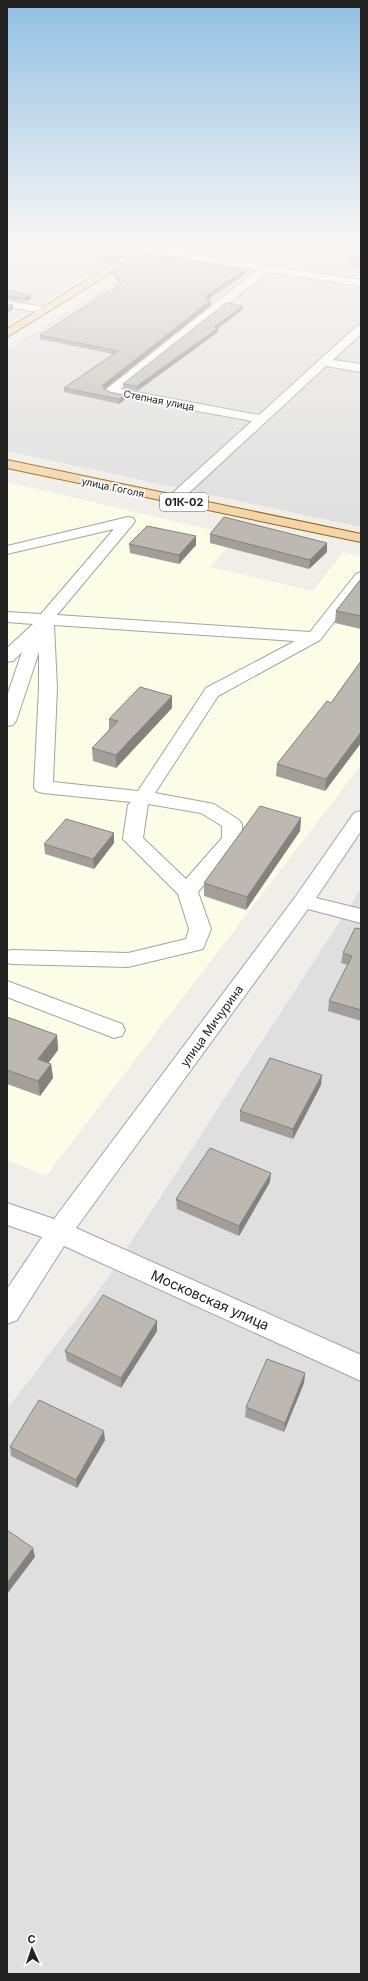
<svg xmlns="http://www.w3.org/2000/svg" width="368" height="1981" viewBox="0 0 368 1981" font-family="Inter,sans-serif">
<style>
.residential{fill:#dfdfdf}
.education{fill:#fcfde7}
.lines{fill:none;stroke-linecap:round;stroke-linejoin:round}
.minor-casing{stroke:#a3a3a3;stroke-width:2}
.major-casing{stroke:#90660f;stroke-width:2}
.minor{fill:#fff;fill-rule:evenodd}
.major{fill:#f4d5ab;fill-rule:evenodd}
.wall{fill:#a39e99}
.shaded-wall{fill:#85817d}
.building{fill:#beb8b2;stroke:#85817d}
.labels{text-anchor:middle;stroke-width:3.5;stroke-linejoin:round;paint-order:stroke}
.far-street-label{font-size:10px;fill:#222;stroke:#fff}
.shield{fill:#fff;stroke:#646464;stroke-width:1}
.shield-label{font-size:11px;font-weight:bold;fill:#222}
.street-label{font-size:12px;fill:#222;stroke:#fff}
.near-street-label{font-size:14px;fill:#222;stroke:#fff}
</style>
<rect width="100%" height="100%" fill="#f1eee9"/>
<path class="residential" d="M9,242h40l16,3 6,-3h71l-135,83v-82z
M177,242h184v285l-354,-76v-101z
M361,889v1085h-354v-565l98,-127z"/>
<path class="education" d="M7,482l230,54 -27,31 103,24 30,-39 18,5v208l-315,411 -39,-16z"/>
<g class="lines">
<defs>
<path id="minor" d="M94,242h22l245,38v6l-93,-14 -148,117 139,26 98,-89 4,-1v9l-28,26 28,4v8l-35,-6 -148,137h-10l-2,-3 2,-3 84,-76 -142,-26 -6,-4 153,-121 -158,-25z
M7,301l38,6 6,3 -6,3 -38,-6z
M128,517l5,1 2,3 -2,3 -76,91 253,17 46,-58 5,-2v15l-41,53 -102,56 -63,97 59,11 25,16 3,4v15l-44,53 13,37 -8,20 -75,18 -116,-3 -5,-1v-12l5,-1 116,3 58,-14 3,-10 -11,-35 -55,-55 5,-34 3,-3 -88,-9 -7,-2 -2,-4 5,-99v-36l-23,69 -3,4 -6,1v-30l15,-44 -9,9 -6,1v-14l26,-24 -26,-2v-10l34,2 73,-85 -107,25v-8zM54,625l241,16 -89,47 -68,103 -85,-9 4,-94zM148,804l53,9 21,13v12l-36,41 -43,-41z
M361,811v20l-45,67 45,11v14l-53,-14 -232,319 285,127v26l-297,-135 -47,74 -10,4v-35l35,-52 -35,-12v-22l47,16 242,-323 58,-83z
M7,981l115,43 3,6 -3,6 -8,2 -107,-41z"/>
<path id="major" d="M149,242h12l-154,95v-8z
M7,460l354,74v8l-354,-74z"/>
</defs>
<use href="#minor" class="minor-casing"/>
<use href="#major" class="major-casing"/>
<use href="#minor" class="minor"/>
<use href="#major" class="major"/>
</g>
<path class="wall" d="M335,242h26v28l-6,-1z
M98,245l28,5v4l-18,11 -10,-16z
M113,269l132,1v4l-38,26 4,5 -106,84 4,3 16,7 -6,5 -55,-12v-4l49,-34 -73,-15v-4l80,-50 -7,-11z
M7,290l24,9 -6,3 -18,-2z
M242,310l-24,18v4l-81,59 -13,-3 -1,-4z
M210,534l117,18 -18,17 -99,-26z
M196,536v9l-17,19 -49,-11 -1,-9z
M361,579v50l-26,-6 1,-12z
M361,661v82l-36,48 -49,-15 1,-12 54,-61z
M172,708l-56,60 -23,-7 -1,-13 17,-18v-11z
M301,818l-1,13 -54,79 -42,-14v-13z
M114,833v10l-20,26 -49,-15 -1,-10z
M361,929v92l-33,-10 1,-10 19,-36 -7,-2 2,-10z
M7,1017l50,18 1,15 -10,13 3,1 2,14 -13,18 -33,-12z
M321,1085l-28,54 -53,-18v-10z
M270,1182l-31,54 -62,-27 -1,-10z
M157,1321v10l-36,57 -54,-27 -2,-10z
M305,1373l-1,10 -20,49 -39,-15 1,-10z
M105,1440l-28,48 -66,-32 -1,-9z"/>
<path class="shaded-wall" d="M126,250v4l-18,11v-4z
M245,270v4l-38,26v2l-3,-5z
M30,295l1,4 -6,3v-4z
M211,300v5l-108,85v-5z
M13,305v4l-6,4v-5z
M243,306l-1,4 -24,18v4l-81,59v-5l77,-59z
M125,395v4l-6,5v-5z
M196,536v9l-17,19v-9z
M327,543v9l-18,17 1,-9z
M172,696v12l-56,60v-13z
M361,732v11l-36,48 1,-12z
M301,818l-1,13 -54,79 1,-13z
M114,833v10l-20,26 -1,-10z
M57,1035l1,15 -18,24 -2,-15z
M51,1064l2,14 -13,18 -2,-15z
M322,1075l-1,10 -28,54v-10z
M271,1173l-1,9 -31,54v-10z
M157,1321v10l-36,57v-10z
M305,1373l-1,10 -20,49 1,-9z
M104,1431l1,9 -28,48 -1,-8z
M33,1548l2,9 -28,37v-11z"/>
<path class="building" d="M338,242h23v24l-5,-1z
M98,245l28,5 -18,11z
M140,252l105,18 -41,27 3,1 -2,1 6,1 -108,85v3l6,4 16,3 -6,4 -55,-11 54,-37 -78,-16 81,-51 -8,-15z
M7,290l23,5 -5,3 -18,-2z
M226,303l17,3 -29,21 4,1 -81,58 -14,-2z
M7,304l6,1 -6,3z
M224,517l103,26 -17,17 -100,-26z
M147,526l49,10 -17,19 -50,-11z
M361,579v37l-25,-5z
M361,661v71l-35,47 -49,-15 50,-63 4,2z
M140,687l32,9 -56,59 -24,-7 26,-27 -9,-2z
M260,806l41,12 -54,79 -43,-14z
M66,819l48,14 -21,26 -49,-15z
M355,928l6,1v81l-32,-9 23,-45 -9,-3z
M7,1017l50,18 -19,24 13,5 -13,17 -31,-11z
M270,1058l52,17 -29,54 -53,-18z
M210,1148l61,25 -32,53 -63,-27z
M103,1295l54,26 -36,57 -56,-27z
M267,1359l38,14 -20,50 -39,-16z
M39,1400l65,31 -28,49 -66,-33z
M7,1530l26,18 -26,35z"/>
<linearGradient id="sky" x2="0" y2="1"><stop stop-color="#91bfe2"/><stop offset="0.47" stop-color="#f9f7f5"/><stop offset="1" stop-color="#f9f7f5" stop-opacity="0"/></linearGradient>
<rect width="368" height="519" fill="url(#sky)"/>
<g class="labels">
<g class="far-street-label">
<text transform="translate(159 400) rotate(11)" y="4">Степная улица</text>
<text transform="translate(113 487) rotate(12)" y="4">улица Гоголя</text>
</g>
<rect class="shield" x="160" y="493" width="48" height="18" rx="3"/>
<g class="shield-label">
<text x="184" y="506">01К-02</text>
</g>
<g class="street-label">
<text transform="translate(212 1026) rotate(-54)" y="4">улица Мичурина</text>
</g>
<g class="near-street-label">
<text transform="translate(210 1300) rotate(24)" y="5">Московская улица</text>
</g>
</g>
<rect width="368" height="1981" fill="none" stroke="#222222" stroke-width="16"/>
<g transform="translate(32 1949) rotate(357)" stroke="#ffffff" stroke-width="3" paint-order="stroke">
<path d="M0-3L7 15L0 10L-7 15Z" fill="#222222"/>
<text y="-6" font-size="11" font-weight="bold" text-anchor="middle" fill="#222222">С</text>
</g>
</svg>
